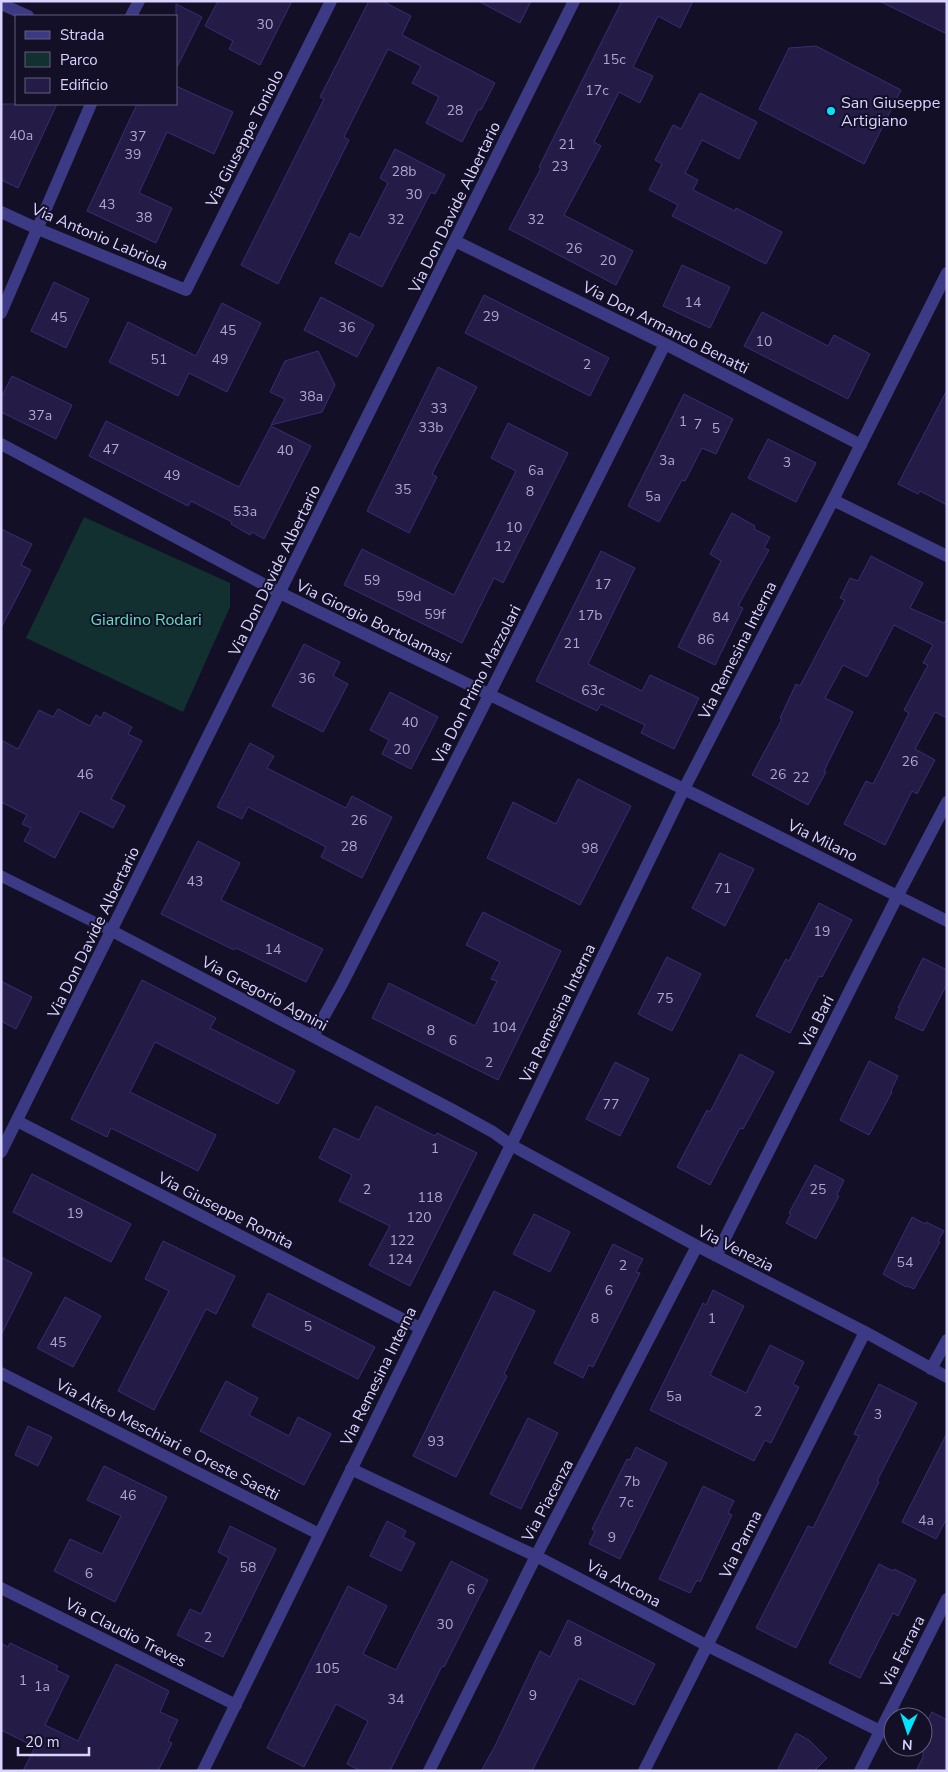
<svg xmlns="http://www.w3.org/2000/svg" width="948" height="1772" viewBox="0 0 948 1772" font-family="'Nunito Sans',sans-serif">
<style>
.green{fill:#12302f}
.building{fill:#241b47;stroke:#3b2d73}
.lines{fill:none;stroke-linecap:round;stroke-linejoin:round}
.service{stroke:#3d3a85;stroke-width:11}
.minor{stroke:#3d3a85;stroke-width:12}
.tertiary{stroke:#3d3a85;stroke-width:12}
.poi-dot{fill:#00e5ff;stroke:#130f26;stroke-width:2}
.labels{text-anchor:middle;stroke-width:4;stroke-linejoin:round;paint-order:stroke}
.number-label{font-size:14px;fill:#aca6d1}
.poi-label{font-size:16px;fill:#d9d4ff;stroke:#130f26;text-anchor:start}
.street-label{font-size:16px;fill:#d9d4ff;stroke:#130f26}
.park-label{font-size:16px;fill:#5fe0c0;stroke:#130f26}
</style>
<rect width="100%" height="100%" fill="#130f26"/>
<path class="green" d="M84,517l146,66v24l-47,105 -157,-74z"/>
<path class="building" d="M218,1h74l-32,64 -31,-16 4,-8 -28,-15z
M369,1h13l29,15 -9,19 93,48 -14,27h-3l-16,32 -36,-19 13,-26 -27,-14 9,-17 -33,-17 -44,88 5,3 -71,144 -37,-19 83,-166 -4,-2z
M478,1h53l-11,22z
M622,1h71l-13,27 -22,-12 -25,51 20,9 -13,27 -21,-11 -25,50 7,4 -37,69 69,36 -17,34 -107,-56 32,-61 -2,-1z
M879,1h68v33z
M176,4l26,13 -26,52z
M816,46l85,44 -37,74 -105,-55 30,-61z
M176,86l57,26 -19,42 -47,-22 -28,61 33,15 -16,35 -69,-32 50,-107h39z
M700,93l57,29 -18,37 -37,-19 -17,33 13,7 -5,10 42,21 1,-3 46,24 -16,32 -94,-48 6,-11 -29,-15 13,-26 -7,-4 18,-35 8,4z
M1,104h56l-39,84 -17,-8z
M395,149l50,26 -10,19 -4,-2 -49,95 -47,-24 15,-30 10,5 28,-55 -8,-5z
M682,265l48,22 -20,41 -47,-22z
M54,282l35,17 -23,49 -35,-17z
M484,295l125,63 -19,38 -125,-63z
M321,297l53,28 -17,32 -53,-27z
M222,303l39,20 -34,69 -38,-19 -11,23 -69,-34 19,-40 68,34z
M762,312l66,34 6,-11 36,19 -22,45 -104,-53z
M318,351l17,34 -13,27 -51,13 14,-26 -15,-7 15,-31z
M438,367l39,20 -45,87 5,3 -28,56 -42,-22z
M12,376l60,29 -16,34 -55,-27v-14z
M947,390v115l-27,-14 -2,3 -20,-10z
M684,394l49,25 -17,35 -14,-6 -17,33 -3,-1 -23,42 -31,-16z
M106,421l133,66 32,-61 40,20 -47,93 -12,-7 -2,3 -19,-11 1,-2 -41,-21 -3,5 -99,-50z
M508,423l60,30 -65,130 -9,-5 -32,65 -118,-58 18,-36 92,46 62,-124 -25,-13z
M768,439l48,24 -20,39 -48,-24z
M732,513l23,13 -1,3 16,8 -6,11 5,2 -31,56 5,2 -28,57 -37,-18 43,-86 -11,-7z
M1,529l31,15 -11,21 10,5 -30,58z
M601,551l34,17 -47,96 54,27 8,-16 49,23 -25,51 -33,-16 4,-8 -44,-21 -4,7 -61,-30z
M871,556l52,27 -13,25 34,15 3,-4v99l-12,-6 -20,37 20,11 -18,34 -5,-3 -27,54 -41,-21 22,-43 7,3 36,-71 -5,-3 24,-45 -5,-2 10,-18 -39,-20 -27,52 -24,-12 -18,33 28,14 -29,59 2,1 -18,33 -56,-30 30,-56 -2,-1 16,-34 4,2 45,-86 -5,-2 10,-20 8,3z
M304,644l36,18 -7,14 15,8 -25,48 -51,-26z
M390,692l48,25 -27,52 -29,-15 7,-14 -19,-10z
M58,709l32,17 6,-11 5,3 3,-6 28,15 -4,7 14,7 -31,58 14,7 -12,22 -33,-17 -25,47 -31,-17 7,-13 -9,-4 5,-9 -26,-13v-62l17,9 21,-39 14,7z
M250,743l24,13 -7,12 79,40 6,-12 40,21 -30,61 -41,-21 5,-10 -78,-40 -6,12 -25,-12z
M578,779l53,27 -51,99 -93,-47 26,-56 43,22z
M198,841l42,22 -19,37 102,49 -17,33 -70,-34 -2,2 -73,-36z
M720,853l34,16 -29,57 -33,-18z
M819,903l33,17 -30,57 -3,-1 -29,57 -34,-17 30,-57 3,2z
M483,912l78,39 -63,129 -126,-62 17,-35 86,43 22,-45 -6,-2 9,-17 -34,-17z
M667,957l34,17 -29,57 -34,-17z
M923,958l24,12v14l-24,47 -28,-13 5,-10h-2z
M142,980l74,38 -6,10 85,43 -17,33 -123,-62 -25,50 86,43 -18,36 -87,-43 -4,9 -36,-18z
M1,981l31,16 -16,32 -15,-8z
M740,1054l34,18 -31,57 -3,-1 -30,57 -33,-18 30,-57 3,2z
M869,1061l29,15 -7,15 1,1 -23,43 -29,-15z
M615,1062l34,17 -29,57 -34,-17z
M376,1106l59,30 2,-3 40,20 -67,133 -41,-21 21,-39 -51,-25 13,-26 -33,-17 15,-30 25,12z
M815,1165l29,15 -7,15 2,1 -23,43 -30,-16 5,-9 -2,-1z
M32,1174l99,50 -20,38 -98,-50z
M534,1214l36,18 -20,40 -37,-18z
M912,1217l13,7 1,-2 18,9 -6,10 2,1 -26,47 -7,-3 -1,1 -23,-13z
M163,1241l72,35 -19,38 -10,-5 -52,101 -36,-19 51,-100 -24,-12z
M613,1244l30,15 -7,13 4,1 -47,94 -4,-2 -6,13 -29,-15z
M1,1257l31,16 -31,62z
M713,1290l31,16 -34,69 36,18 24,-48 34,17 -11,22 6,3 -28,56 -6,-3 -11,21 -104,-51 53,-107 3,2z
M494,1291l41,20 -31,63 3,2 -51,101 -43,-21z
M268,1293l107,54 -17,32 -106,-53z
M65,1297l36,19 -28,51 -36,-19z
M226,1381l32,17 -9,17 40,21 9,-19 33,17 -27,51 -104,-54z
M879,1384l38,19 -40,78 2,1 -83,166 -40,-20 52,-102 5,2 46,-92 -5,-2z
M528,1418l30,15 -37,76 -31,-15z
M28,1426l24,11 -14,29 -23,-11z
M947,1433v85l-11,21 -34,-17z
M636,1447l31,16 -47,96 -31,-15 6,-13 -3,-2 35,-70 3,1z
M104,1466l63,31 -52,105 -61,-31 16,-32 32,15 19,-38 -34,-16z
M703,1486l31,15 -6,12 4,2 -32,67 -3,-2 -7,13 -31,-14z
M387,1521l19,10 -3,6 12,6 -14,28 -31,-15z
M230,1526l46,23 -53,108 -46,-22 13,-26 11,5 28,-56 -11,-6z
M451,1561l37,19 -44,87 -2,-1 -52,105h-29l-14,-7 21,-43 -32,-17 -32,63 -37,-19 81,-162 39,20 -24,48 33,16z
M879,1564l14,7 1,-2 22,11 -18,36 -5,-3 -33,65 -31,-15z
M568,1620l87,44 -21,41 -55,-27 -47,93h-51l14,-25 45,-95 10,6z
M1,1643l7,4 2,-4 48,23 -2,4 13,6 -24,49 33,16 38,-77 53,27 -9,21 18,8 -10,21 4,2 -14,28h-135l12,-24 -34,-17z
M932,1712l15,8v51h-31l7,-14v-27z
M796,1733l13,7 18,18 -13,13h-37z"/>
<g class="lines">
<path class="service" d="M1,876l111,55"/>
<path class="minor" d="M1,4l27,12
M131,16l8,-15
M1,212l37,17 148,61 145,-289
M455,241l210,103 196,101
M1,313l90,-209
M1,444l279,149 418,203 249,125
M833,500l114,56
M112,931l341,179 40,22 18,13 186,101 168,86 82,45
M313,1036l29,-52 140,-275 183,-365
M17,1121l403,207
M1,1152l573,-1151
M716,1256l182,-361 49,-93
M931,1369l16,-29
M1,1373l318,161
M351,1469l185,87 172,90 172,85
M1,1588l235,117
M429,1771l107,-215 161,-310
M644,1771l221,-439
M860,1771l87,-172"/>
<path class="tertiary" d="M203,1771l308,-626 173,-356 149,-289 114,-227"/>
</g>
<circle class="poi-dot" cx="831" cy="111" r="5"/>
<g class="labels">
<g class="number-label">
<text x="265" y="29">30</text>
<text x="614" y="64">15c</text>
<text x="597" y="95">17c</text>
<text x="455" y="115">28</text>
<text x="21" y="140">40a</text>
<text x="138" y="141">37</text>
<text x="567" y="149">21</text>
<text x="133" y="159">39</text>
<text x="560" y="171">23</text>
<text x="404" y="176">28b</text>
<text x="414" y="199">30</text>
<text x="107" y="209">43</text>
<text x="144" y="222">38</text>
<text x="396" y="224">32</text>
<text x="536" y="224">32</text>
<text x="574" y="253">26</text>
<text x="608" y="265">20</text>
<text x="693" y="307">14</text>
<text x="491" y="321">29</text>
<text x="59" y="322">45</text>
<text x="347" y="332">36</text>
<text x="228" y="335">45</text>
<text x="764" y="346">10</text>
<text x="159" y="364">51</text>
<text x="220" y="364">49</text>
<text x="587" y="369">2</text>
<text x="311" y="401">38a</text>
<text x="439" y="413">33</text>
<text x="40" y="420">37a</text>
<text x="683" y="426">1</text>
<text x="698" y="429">7</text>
<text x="431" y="432">33b</text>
<text x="716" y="433">5</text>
<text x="111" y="454">47</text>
<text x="285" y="455">40</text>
<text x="667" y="465">3a</text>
<text x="787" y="467">3</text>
<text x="536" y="475">6a</text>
<text x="172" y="480">49</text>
<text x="403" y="494">35</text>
<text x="530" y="496">8</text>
<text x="653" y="501">5a</text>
<text x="245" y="516">53a</text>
<text x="514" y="532">10</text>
<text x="503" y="551">12</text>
<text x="372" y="585">59</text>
<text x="603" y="589">17</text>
<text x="409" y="601">59d</text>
<text x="435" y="619">59f</text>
<text x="590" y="620">17b</text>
<text x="721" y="622">84</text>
<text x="706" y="644">86</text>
<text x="572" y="648">21</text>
<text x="307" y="683">36</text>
<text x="593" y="695">63c</text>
<text x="410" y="727">40</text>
<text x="402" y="754">20</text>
<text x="910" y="766">26</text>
<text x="85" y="779">46</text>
<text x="778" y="779">26</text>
<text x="801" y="782">22</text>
<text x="359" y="825">26</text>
<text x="349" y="851">28</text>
<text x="590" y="853">98</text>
<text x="195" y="886">43</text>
<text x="723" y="893">71</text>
<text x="822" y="936">19</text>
<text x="273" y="954">14</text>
<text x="665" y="1003">75</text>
<text x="504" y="1032">104</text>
<text x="431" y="1035">8</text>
<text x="453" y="1045">6</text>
<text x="489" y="1067">2</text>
<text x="611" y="1109">77</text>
<text x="435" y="1153">1</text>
<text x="367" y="1194">2</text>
<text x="818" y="1194">25</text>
<text x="430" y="1202">118</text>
<text x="75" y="1218">19</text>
<text x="419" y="1222">120</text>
<text x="402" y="1245">122</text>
<text x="400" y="1264">124</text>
<text x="905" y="1267">54</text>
<text x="623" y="1270">2</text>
<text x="609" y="1295">6</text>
<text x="595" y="1323">8</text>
<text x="712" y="1323">1</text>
<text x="308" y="1331">5</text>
<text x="58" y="1347">45</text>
<text x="674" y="1401">5a</text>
<text x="758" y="1416">2</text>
<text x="878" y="1419">3</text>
<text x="436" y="1446">93</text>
<text x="632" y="1486">7b</text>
<text x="128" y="1500">46</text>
<text x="626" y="1507">7c</text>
<text x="926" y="1525">4a</text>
<text x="612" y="1542">9</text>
<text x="248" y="1572">58</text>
<text x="89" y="1578">6</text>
<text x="471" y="1594">6</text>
<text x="445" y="1629">30</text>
<text x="208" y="1642">2</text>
<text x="578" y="1646">8</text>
<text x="327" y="1673">105</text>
<text x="23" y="1685">1</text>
<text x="42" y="1691">1a</text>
<text x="533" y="1700">9</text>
<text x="396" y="1704">34</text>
</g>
<g class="poi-label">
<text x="841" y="108">San Giuseppe<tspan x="841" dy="18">Artigiano</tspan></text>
</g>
<g class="street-label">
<text transform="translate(244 138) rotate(-63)" y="6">Via Giuseppe Toniolo</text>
<text transform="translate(454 207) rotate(-64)" y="6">Via Don Davide Albertario</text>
<text transform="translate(100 236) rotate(23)" y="6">Via Antonio Labriola</text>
<text transform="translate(666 327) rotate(27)" y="6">Via Don Armando Benatti</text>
<text transform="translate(274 570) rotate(-64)" y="6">Via Don Davide Albertario</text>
<text transform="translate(374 621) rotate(26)" y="6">Via Giorgio Bortolamasi</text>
<text transform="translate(737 650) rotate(-63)" y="6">Via Remesina Interna</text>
<text transform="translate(476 684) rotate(-63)" y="6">Via Don Primo Mazzolari</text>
<text transform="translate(823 840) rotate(26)" y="6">Via Milano</text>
<text transform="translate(93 932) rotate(-64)" y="6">Via Don Davide Albertario</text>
<text transform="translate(265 993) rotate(28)" y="6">Via Gregorio Agnini</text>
<text transform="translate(557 1013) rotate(-64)" y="6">Via Remesina Interna</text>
<text transform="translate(816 1021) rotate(-63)" y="6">Via Bari</text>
<text transform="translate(226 1210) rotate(27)" y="6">Via Giuseppe Romita</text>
<text transform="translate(736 1248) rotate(27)" y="6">Via Venezia</text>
<text transform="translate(378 1376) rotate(-64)" y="6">Via Remesina Interna</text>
<text transform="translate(168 1439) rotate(27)" y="6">Via Alfeo Meschiari e Oreste Saetti</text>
<text transform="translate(547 1500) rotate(-62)" y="6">Via Piacenza</text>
<text transform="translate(740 1544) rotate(-63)" y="6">Via Parma</text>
<text transform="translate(624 1583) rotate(28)" y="6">Via Ancona</text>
<text transform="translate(126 1632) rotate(27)" y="6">Via Claudio Treves</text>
<text transform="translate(902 1651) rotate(-63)" y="6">Via Ferrara</text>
</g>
<g class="park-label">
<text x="146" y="625">Giardino Rodari</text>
</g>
</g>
<rect width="948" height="1772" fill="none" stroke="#d9d4ff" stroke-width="5"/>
<rect x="15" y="15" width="162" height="90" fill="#130f26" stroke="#625e7d"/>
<rect x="25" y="31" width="25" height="8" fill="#3d3a85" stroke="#625e7d"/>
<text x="60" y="40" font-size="15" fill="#d9d4ff">Strada</text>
<rect x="25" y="52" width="25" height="15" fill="#12302f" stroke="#625e7d"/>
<text x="60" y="65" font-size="15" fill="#d9d4ff">Parco</text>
<rect x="25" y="78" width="25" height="15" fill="#241b47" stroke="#625e7d"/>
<text x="60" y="90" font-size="15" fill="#d9d4ff">Edificio</text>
<g transform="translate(908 1732) rotate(183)"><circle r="24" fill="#130f26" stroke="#625e7d"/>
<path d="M0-4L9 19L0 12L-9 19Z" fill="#00e5ff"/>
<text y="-8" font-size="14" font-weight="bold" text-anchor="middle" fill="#d9d4ff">N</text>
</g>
<path d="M18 1747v8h71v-8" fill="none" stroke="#d9d4ff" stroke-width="2.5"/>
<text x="25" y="1747" font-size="15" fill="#d9d4ff" stroke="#130f26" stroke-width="4" paint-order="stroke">20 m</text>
</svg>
